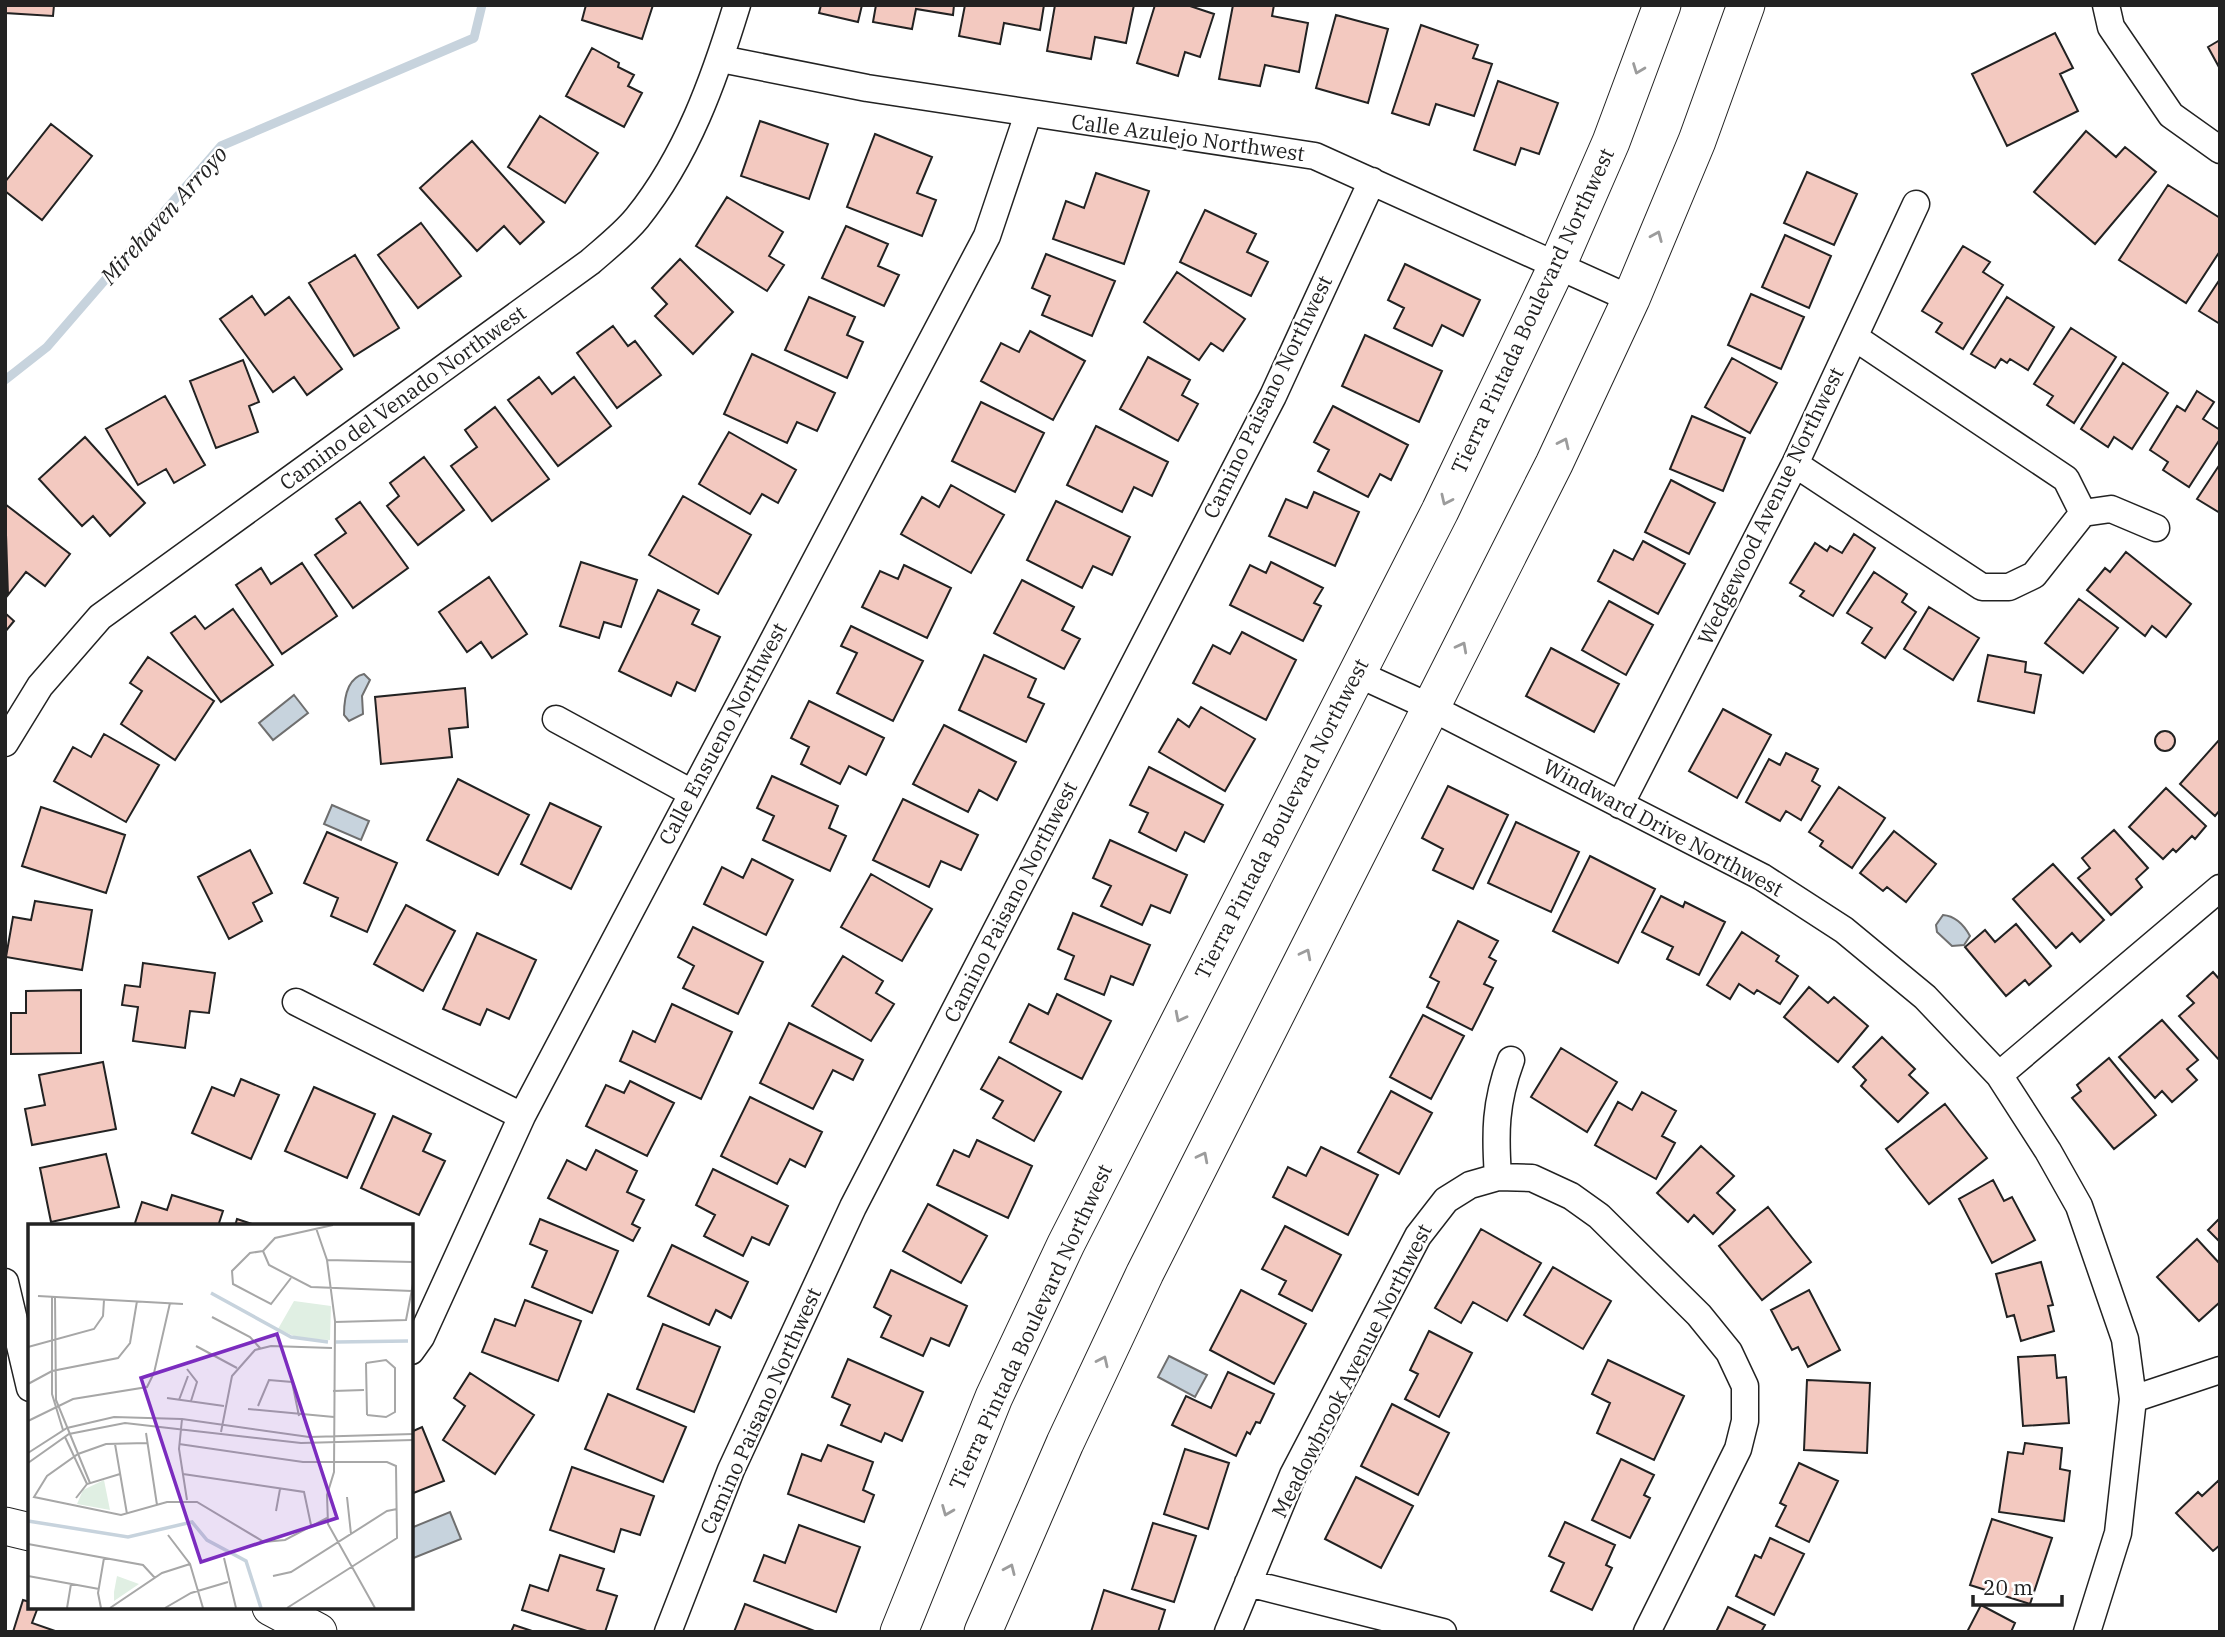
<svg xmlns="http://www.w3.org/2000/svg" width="2225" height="1637" viewBox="0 0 2225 1637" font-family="'IBM Plex Serif',serif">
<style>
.water{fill:#c7d3dd;stroke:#6f6f6f;stroke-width:2}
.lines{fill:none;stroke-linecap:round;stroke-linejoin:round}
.stream{stroke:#c7d3dd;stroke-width:9}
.building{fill:#f3c9c0;stroke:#222;stroke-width:2}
.street-casing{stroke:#222;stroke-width:29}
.secondary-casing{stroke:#222;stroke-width:39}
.street{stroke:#fff;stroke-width:26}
.secondary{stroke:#fff;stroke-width:37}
.oneway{stroke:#9c9c9c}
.labels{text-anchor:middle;stroke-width:5;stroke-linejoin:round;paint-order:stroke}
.street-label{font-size:21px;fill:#222;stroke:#fff}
.water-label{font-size:23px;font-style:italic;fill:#222;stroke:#fff}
.inset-river{fill:none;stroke:#c7d3dd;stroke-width:3.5}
.inset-road{fill:none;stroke:#a7a7a7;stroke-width:2}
.view{fill:#7b2cbf;fill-opacity:0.15;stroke:#7b2cbf;stroke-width:3.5}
.inset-edge{fill:none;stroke:#222;stroke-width:3.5}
</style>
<rect width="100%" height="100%" fill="#fff"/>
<path class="water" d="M364,674l6,6 -8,16 1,18 -14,7 -5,-6c0,-16 3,-37 20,-41z
M294,695l14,18 -35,27 -14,-17z
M332,805l37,16 -8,19 -37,-16z
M1943,915c12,1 21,10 27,21l-6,9 -12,1 -15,-14 -1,-7z
M1169,1356l38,19 -12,22 -37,-20z
M450,1512l11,27 -50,20v-31z"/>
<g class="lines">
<path class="stream" d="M5,380l42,-33 174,-201 253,-108 8,-33"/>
</g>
<path class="building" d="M5,5h49l-1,11 -48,-3z
M586,5h67l-11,34 -60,-19z
M821,5h41l-4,17 -39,-9z
M876,5h78l-1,10 -37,-6 -4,20 -39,-7z
M965,5h79l-4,25 -36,-7 -4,21 -41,-8z
M1055,5h79l-8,38 -31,-6 -4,22 -44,-8z
M1155,5h32l27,9 -14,43 -15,-5 -7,24 -41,-13z
M1233,5h41l-2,11 36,7 -9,49 -34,-7 -5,21 -41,-7z
M1336,15l52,14 -20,74 -52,-15z
M1421,25l57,20 -5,13 19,6 -18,52 -38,-12 -7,21 -37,-12z
M2055,33l18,35 -13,6 18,37 -71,35 -35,-72z
M2220,40v29l-12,-22z
M592,48l27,15 -1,4 16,8 -6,11 14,7 -18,34 -58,-31z
M1498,81l60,22 -19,51 -18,-6 -6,17 -41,-15z
M540,116l58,37 -33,50 -57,-36z
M760,121l68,23 -19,55 -68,-23z
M51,124l41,32 -50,64 -37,-29v-9z
M2086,131l30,26 9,-10 31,25 -61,72 -61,-52z
M875,134l57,23 -15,36 19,7 -14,36 -75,-29z
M472,141l72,81 -24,22 -16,-18 -27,25 -57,-63z
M1807,172l50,22 -23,51 -50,-22z
M1096,173l53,18 -25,73 -71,-25 13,-38 18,7z
M2168,185l52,33v33l-34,52 -67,-43z
M727,197l56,35 -14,24 15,9 -17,26 -71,-45z
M1205,210l51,24 -9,18 21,10 -17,34 -71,-34z
M421,223l40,53 -43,32 -40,-53z
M846,226l42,18 -10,22 21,9 -15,31 -62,-28z
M1785,235l46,21 -22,52 -47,-21z
M1963,246l27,16 -7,10 20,13 -40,64 -27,-17 6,-9 -20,-12z
M1046,254l69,27 -23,55 -50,-21 8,-19 -18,-8z
M355,255l44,73 -45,28 -45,-73z
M680,259l53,53 -40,42 -38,-38 12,-12 -15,-16z
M1405,264l75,36 -17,36 -21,-11 -10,21 -38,-18 10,-20 -16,-8z
M1177,272l68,47 -22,32 -12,-8 -12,17 -55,-38z
M2220,279v45l-21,-13z
M1751,294l53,23 -23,52 -53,-24z
M252,296l13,19 24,-18 53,72 -35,26 -13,-18 -21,15 -53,-73z
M809,297l46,20 -8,18 16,7 -16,36 -62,-28z
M2007,297l47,30 -26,43 -18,-11 -3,4 -6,-4 -6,9 -24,-14z
M613,326l15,20 7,-5 26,34 -44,33 -40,-55z
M2071,328l45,29 -42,66 -27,-18 6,-9 -19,-12z
M1030,331l55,30 -32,59 -72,-39 20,-38 18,9z
M1365,335l77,36 -23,51 -77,-36z
M752,354l83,39 -18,38 -20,-9 -10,21 -63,-29z
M1148,357l42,23 -8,15 16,9 -20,37 -58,-32z
M1732,358l45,25 -27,50 -45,-26z
M243,360l16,42 -10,4 9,26 -42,16 -26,-67z
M2123,363l45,30 -36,56 -18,-12 -6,10 -27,-18z
M539,377l13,17 22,-17 37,49 -53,40 -50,-66z
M2197,391l17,11 -11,17 17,11v9l-31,48 -26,-17 5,-8 -18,-12 27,-44 8,5z
M165,396l40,69 -31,18 -8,-14 -28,16 -32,-56z
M981,402l63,31 -29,59 -63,-31z
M1333,406l75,39 -17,35 -11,-6 -12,23 -50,-26 11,-21 -15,-8z
M495,407l54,72 -57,42 -41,-55 26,-19 -12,-17z
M1692,416l53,22 -22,53 -53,-22z
M1096,426l72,36 -16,34 -18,-9 -12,25 -55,-27z
M729,432l67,38 -18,33 -16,-9 -12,20 -51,-30z
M85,437l60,66 -35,33 -17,-20 -11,10 -43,-47z
M424,457l40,53 -46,35 -31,-39 12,-10 -9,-13z
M2220,464v49l-23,-14z
M1671,480l44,23 -26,51 -44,-22z
M951,485l53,30 -33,58 -70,-39 21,-37 17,10z
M1314,492l45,20 -24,54 -66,-30 17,-37 21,9z
M683,496l68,39 -33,59 -69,-39z
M1056,501l74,36 -18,38 -19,-9 -11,22 -55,-28z
M360,502l48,66 -55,40 -38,-53 31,-22 -10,-14z
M5,504l65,50 -25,32 -19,-14 -18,23z
M1854,534l21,14 -42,68 -33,-20 4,-5 -14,-8 25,-40 12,8 3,-5 12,7z
M1643,541l42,23 -27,50 -60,-33 16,-31 19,10z
M2126,552l65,52 -25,33 -14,-11 -7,10 -58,-46 18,-22 5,4z
M581,562l56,18 -16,47 -17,-5 -5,16 -39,-12z
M1271,562l52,26 -9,15 7,3 -18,35 -73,-36 20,-40 16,8z
M302,563l35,53 -55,38 -46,-69 25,-17 10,16z
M904,565l47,23 -24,50 -65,-31 18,-36 18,8z
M1874,572l33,22 -5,8 14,10 -31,46 -23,-15 10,-15 -25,-15z
M489,577l38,57 -35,24 -11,-16 -14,10 -28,-40z
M1022,580l52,27 -12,23 18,9 -16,30 -70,-36z
M658,590l41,20 -7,14 28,13 -25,54 -18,-9 -6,14 -52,-25z
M2079,599l39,29 -35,45 -38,-30z
M1609,601l44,24 -27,50 -44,-25z
M1929,607l50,31 -26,42 -49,-31z
M233,609l40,56 -52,37 -50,-69 24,-17 10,13z
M5,613l9,8 -9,11z
M851,626l72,35 -30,60 -56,-28 20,-40 -16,-7z
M1242,632l54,28 -30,60 -73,-37 20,-38 17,9z
M1551,648l68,36 -25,48 -68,-36z
M984,655l52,24 -8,18 16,7 -18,38 -67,-32z
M1988,655l38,7 -1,10 16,3 -7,38 -56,-12z
M148,657l66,44 -39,59 -54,-36 21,-33 -12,-8z
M465,688l3,39 -19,2 3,28 -71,7 -6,-67z
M809,701l75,37 -18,37 -17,-9 -9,18 -39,-20 8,-17 -18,-9z
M1201,707l54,32 -30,52 -66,-39 19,-33 11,8z
M1723,709l48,26 -34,63 -48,-27z
M944,725l72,37 -19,38 -18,-10 -11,22 -55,-28z
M2155 741a10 10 0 1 1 20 0a10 10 0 1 1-20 0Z
M104,734l55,31 -33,57 -72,-41 19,-34 18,10z
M2219,740l1,70 -5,6 -35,-32z
M1786,753l32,16 -6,12 8,5 -19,34 -15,-9 -6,10 -34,-19 23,-43 11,6z
M1149,767l74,38 -19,37 -19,-10 -9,19 -37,-19 9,-19 -18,-8z
M772,776l66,30 -9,22 17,8 -16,35 -67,-31 11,-24 -17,-8z
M458,779l71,36 -31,60 -71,-35z
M1448,786l60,29 -35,74 -40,-19 10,-21 -21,-11z
M1839,787l46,31 -33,50 -32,-22 3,-5 -14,-9z
M2166,788l40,38 -11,13 -3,-3 -16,16 -3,-3 -10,10 -34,-32z
M903,799l75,36 -17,35 -20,-9 -12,26 -56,-27z
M550,803l51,24 -30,62 -50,-25z
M41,807l84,28 -19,58 -84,-27z
M1516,822l63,30 -28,60 -63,-29z
M2114,830l34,38 -12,11 6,8 -31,28 -33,-37 12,-10 -8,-10z
M1894,831l42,33 -30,38 -19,-15 -4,4 -23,-18z
M327,832l70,31 -30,69 -36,-16 7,-18 -34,-15z
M1110,840l77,35 -17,38 -19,-8 -9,20 -41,-19 10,-20 -18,-8z
M250,850l22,43 -19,10 9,18 -33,18 -31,-62z
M1590,856l65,33 -37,74 -65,-32z
M752,859l41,21 -27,55 -62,-31 18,-37 21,11z
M2053,864l51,56 -24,22 -8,-9 -16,15 -43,-49z
M871,874l61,35 -30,52 -61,-34z
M1661,896l22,11 2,-5 40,20 -26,53 -32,-16 6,-12 -31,-15z
M35,901l57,9 -10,60 -76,-13 7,-40 18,3z
M406,905l49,26 -32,60 -49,-27z
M1073,913l77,32 -17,40 -22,-9 -7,19 -39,-16 9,-23 -16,-7z
M1458,921l40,20 -9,16 7,4 -12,23 9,4 -21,42 -45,-23 12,-25 -9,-5z
M2016,924l35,42 -22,19 -4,-5 -19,16 -41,-49 20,-17 10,12z
M693,927l70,35 -25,52 -55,-26 11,-22 -16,-9z
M1742,932l37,24 -3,5 22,15 -18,28 -23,-14 -3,4 -15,-10 -9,15 -23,-14z
M477,933l59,27 -27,59 -22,-10 -7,16 -37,-16z
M843,956l40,25 -7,12 18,11 -23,37 -59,-35z
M143,963l72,10 -6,40 -19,-2 -5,37 -52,-7 5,-34 -16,-2 3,-20 15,2z
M2213,972l7,8v81l-41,-45 15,-13 -7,-7z
M1809,987l19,16 6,-6 34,29 -30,36 -54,-45z
M81,990v63l-70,1v-41h15v-22z
M1057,994l54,27 -29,58 -72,-37 19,-38 19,10z
M672,1004l60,28 -31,67 -81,-38 13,-30 22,11z
M1423,1015l41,21 -33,63 -41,-22z
M2162,1020l36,40 -11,9 10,11 -25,22 -10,-11 -7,7 -36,-41z
M789,1023l74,37 -10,20 -20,-10 -20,39 -53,-26z
M1882,1037l33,32 -6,6 19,18 -30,29 -37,-36 5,-6 -13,-13z
M1561,1048l56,34 -30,50 -56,-35z
M999,1057l62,35 -27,49 -41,-23 10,-17 -22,-12z
M2109,1058l47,57 -42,34 -42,-51 9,-7 -4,-6z
M103,1062l13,67 -84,16 -7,-36 20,-4 -6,-30z
M241,1079l38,16 -28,64 -59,-26 20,-46 22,9z
M630,1081l44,22 -27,53 -61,-30 20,-41 18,8z
M314,1087l61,27 -28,64 -62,-27z
M1391,1091l41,22 -33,61 -41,-22z
M1642,1092l34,19 -14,25 13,7 -19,36 -61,-34 23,-43 14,8z
M750,1097l72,35 -17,35 -15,-8 -13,25 -56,-28z
M1945,1104l42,54 -58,46 -43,-55z
M393,1116l38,18 -8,17 22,10 -26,54 -58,-27z
M977,1140l55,26 -24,52 -71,-33 17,-35 15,7z
M1701,1146l33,30 -17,17 18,17 -22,24 -19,-19 -6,7 -31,-29z
M1321,1147l57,28 -30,60 -75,-38 15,-30 18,9z
M596,1150l41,21 -10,21 17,8 -12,24 8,4 -7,13 -85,-43 19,-38 19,10z
M106,1154l13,53 -68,15 -11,-54z
M713,1169l75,37 -19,39 -17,-8 -9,19 -39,-20 11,-21 -19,-10z
M1993,1180l11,21 8,-4 23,43 -43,23 -33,-64z
M172,1195l51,16 -5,15h-84l8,-24 25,8z
M928,1204l59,32 -26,47 -58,-32z
M1768,1207l43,55 -49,38 -43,-54z
M2220,1218v24l-12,-12z
M237,1219l21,7h-23z
M540,1219l78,32 -26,62 -60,-26 15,-36 -17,-7z
M1285,1226l56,29 -29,56 -33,-17 7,-13 -24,-12z
M1481,1229l60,34 -34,58 -34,-19 -12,21 -26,-15z
M2197,1239l23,25v38l-21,19 -42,-44z
M672,1245l76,37 -17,36 -15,-8 -7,15 -61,-29z
M2041,1262l12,43 -5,1 6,25 -33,10 -7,-26 -7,2 -11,-43z
M1553,1267l58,34 -28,48 -59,-34z
M891,1270l76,36 -18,40 -18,-8 -8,18 -42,-19 10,-21 -17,-9z
M1241,1290l65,34 -32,60 -64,-34z
M1809,1290l31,60 -32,17 -10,-20 -6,3 -21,-40z
M525,1300l56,21 -23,60 -76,-29 13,-33 20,7z
M663,1324l57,23 -26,65 -57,-23z
M1429,1331l43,22 -33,64 -34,-18 13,-25 -8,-4z
M2055,1355l2,23 9,-1 3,46 -46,3 -5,-69z
M848,1359l75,33 -21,49 -17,-8 -4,9 -40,-17 9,-20 -18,-8z
M1608,1360l76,36 -30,64 -57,-27 13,-30 -18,-9z
M1228,1372l46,22 -14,29 -4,-1 -6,12 -3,-2 -11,24 -64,-31 14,-29 25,12z
M470,1373l64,42 -39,59 -52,-34 22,-34 -11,-8z
M1807,1380l63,3 -3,70 -63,-3z
M608,1394l78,33 -23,55 -78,-33z
M1392,1404l57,29 -31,62 -57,-29z
M422,1427l22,54 -33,13v-62z
M2025,1443l37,5 -2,21 10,2 -6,50 -65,-9 9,-60 15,2z
M828,1445l45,17 -10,28 11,5 -10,27 -76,-28 14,-40 19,7z
M1185,1449l44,14 -21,66 -44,-15z
M1621,1459l33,16 -10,20 6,3 -20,40 -38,-18z
M1799,1463l39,18 -29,61 -33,-16 10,-20 -6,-3z
M572,1467l82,29 -14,39 -19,-6 -7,23 -64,-22z
M1356,1477l57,29 -32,62 -56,-29z
M2219,1480l1,65 -7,6 -37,-38 22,-21 4,4z
M1992,1519l60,19 -22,66 -60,-19z
M1565,1522l50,23 -9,20 6,3 -20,42 -41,-19 13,-28 -15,-7z
M1153,1523l43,13 -22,66 -42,-13z
M799,1525l61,22 -24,65 -82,-31 10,-26 21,8z
M1770,1538l34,16 -30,61 -38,-19 19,-41 6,3z
M560,1555l44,14 -7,21 20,6 -12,36h-15l-68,-22 8,-25 18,6z
M1104,1590l61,20 -7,22h-67z
M23,1600l7,2v5h8l-6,16 26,9h-45z
M745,1604l72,28h-83z
M1981,1605l34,18 -4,9h-44z
M1728,1607l37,18 -4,7h-45z
M514,1625l21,7h-24z"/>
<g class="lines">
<defs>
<path id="street" d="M2106,5l5,22 60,88 49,35
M721,59l146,29 448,68 316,143
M1854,337l212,142 17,34
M1795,464l187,123h27l25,-12 49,-62 28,-4 45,19
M1358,674l72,33 332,170 82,53 81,67 74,78 49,76 31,55 46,133 8,60 -15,134 -31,99
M556,719l136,74
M5,743l35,-57 60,-69 490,-355c16,-14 34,-28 47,-44 50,-62 77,-138 100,-213
M1620,805l175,-341 121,-260
M296,1002l226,114
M1999,1075l221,-187
M1498,1177c-3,-44 -3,-74 13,-117
M5,1282l25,106
M411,1351l10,-14 101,-221 465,-880 41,-122
M2133,1399l87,-29
M1248,1583l195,49
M668,1632l63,-162 122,-263 420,-811 99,-215
M1228,1632l65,-157 125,-239 28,-36 24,-15 28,-8 34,1 39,18 28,20 100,99 30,37 16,34v35l-7,28 -91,183"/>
<path id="secondary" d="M5,1526l25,6
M271,1607l47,25
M899,1632l95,-235 72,-153 374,-733 117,-245 54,-124 51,-137
M983,1632l82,-189 80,-170 409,-809 77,-165 66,-158 49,-136"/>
</defs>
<use href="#street" class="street-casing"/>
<use href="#secondary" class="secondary-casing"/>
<use href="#street" class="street"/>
<use href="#secondary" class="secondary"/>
</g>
<defs><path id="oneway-chevron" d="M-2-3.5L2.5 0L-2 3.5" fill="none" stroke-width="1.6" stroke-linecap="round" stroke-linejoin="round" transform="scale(1.75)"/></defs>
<g class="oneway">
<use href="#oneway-chevron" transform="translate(1638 69) rotate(111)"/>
<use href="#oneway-chevron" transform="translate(1657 236) rotate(-67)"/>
<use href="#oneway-chevron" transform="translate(1564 443) rotate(-65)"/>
<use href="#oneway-chevron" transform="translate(1446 500) rotate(115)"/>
<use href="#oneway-chevron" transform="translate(1462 647) rotate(-62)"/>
<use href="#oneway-chevron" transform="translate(1306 954) rotate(-63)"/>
<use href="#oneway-chevron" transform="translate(1180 1017) rotate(117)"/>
<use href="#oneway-chevron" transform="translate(1203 1157) rotate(-63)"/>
<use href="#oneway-chevron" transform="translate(1103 1361) rotate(-65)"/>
<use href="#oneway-chevron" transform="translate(947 1511) rotate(112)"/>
<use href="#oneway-chevron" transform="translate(1010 1569) rotate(-66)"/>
</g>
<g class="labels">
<g class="street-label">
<text transform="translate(1188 138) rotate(8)" y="7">Calle Azulejo Northwest</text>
<text transform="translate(1533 311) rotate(-65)" y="7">Tierra Pintada Boulevard Northwest</text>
<text transform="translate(1268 397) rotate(-64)" y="7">Camino Paisano Northwest</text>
<text transform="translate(403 398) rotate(-36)" y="7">Camino del Venado Northwest</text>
<text transform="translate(1771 506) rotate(-64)" y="7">Wedgewood Avenue Northwest</text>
<text transform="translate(723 734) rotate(-62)" y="7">Calle Ensueno Northwest</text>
<text transform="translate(1282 819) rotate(-63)" y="7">Tierra Pintada Boulevard Northwest</text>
<text transform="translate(1663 828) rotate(28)" y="7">Windward Drive Northwest</text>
<text transform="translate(1011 902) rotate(-63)" y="7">Camino Paisano Northwest</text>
<text transform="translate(1031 1327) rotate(-65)" y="7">Tierra Pintada Boulevard Northwest</text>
<text transform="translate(1352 1371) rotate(-63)" y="7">Meadowbrook Avenue Northwest</text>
<text transform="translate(761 1411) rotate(-66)" y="7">Camino Paisano Northwest</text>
</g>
<g class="water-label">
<text transform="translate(164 215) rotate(-48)" y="8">Mirehaven Arroyo</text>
</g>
</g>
<g transform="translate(28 1224)">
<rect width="385" height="385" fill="#fff"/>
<path d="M266,77l37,5 -1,34 -29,-1 -23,-10zM76,256l6,30 -33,-6 6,-14zM89,352l22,8 -25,17v-9z" fill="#e0efe3"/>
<path class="inset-river" d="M183,69l80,44 37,5M308,118l72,-1M0,297l100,16 64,-15 15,18 39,21 15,47"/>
<path class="inset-road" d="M288,4l11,32 8,61 -1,151 -7,23 1,29 47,84M235,27l6,14 42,22 101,4M235,27l-13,2 -18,18 1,13 38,20 20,-26M235,27l12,-13 58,-13M299,36l86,2M10,72l145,8M24,73v97l11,36M27,73l1,103 34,83M184,93l38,20 10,11M307,98l71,-2 7,-36M168,122l41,22M0,123l66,-18 9,-13 1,-16M338,139l20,-3 9,8v44l-9,5 -19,-2M338,139l1,52M159,145l10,13 -6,19M0,160l24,-13 66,-13 12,-15 7,-42M305,167l31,-1M139,174l57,8M151,176l9,-24M230,182l11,-26 23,2 7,34M220,185l86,8M154,195l-3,30 8,51M0,197l45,-22 74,-12 7,-14 16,-70M193,208l11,-56 23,-26 16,-4 61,2M118,209l11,72M37,213l22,47M119,219l-41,1 -28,10 -31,22 -13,21 87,18 46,-13h30l67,40 21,-2 42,-22M87,220l12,70M151,220l124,18h84l9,4 1,72 -110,70M0,229l39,-25 47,-11 68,2 127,18 104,-3M0,239l41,-29 56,-11 176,20 112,-3M155,250l121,18 7,33M319,273l4,37M48,274l11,-14 33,-10M248,287l4,-22M140,311l22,29 13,44M0,320l115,21 12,13M196,334l12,50M0,352l71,13M245,352l18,-4 96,-61 10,-2M39,384l4,-24M73,384l-3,-15 6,-35M82,384l52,-35 28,-9M137,384l26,-15 37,-11"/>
<path class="view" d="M249,110l60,184 -136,44 -60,-184z"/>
<rect width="385" height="385" class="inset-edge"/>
</g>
<rect width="2225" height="1637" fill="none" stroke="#222222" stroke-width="14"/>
<path d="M1973 1595v10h89v-10" fill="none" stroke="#222222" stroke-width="3.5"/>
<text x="1983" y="1595" font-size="21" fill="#222222" stroke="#ffffff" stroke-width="5" paint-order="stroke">20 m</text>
</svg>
